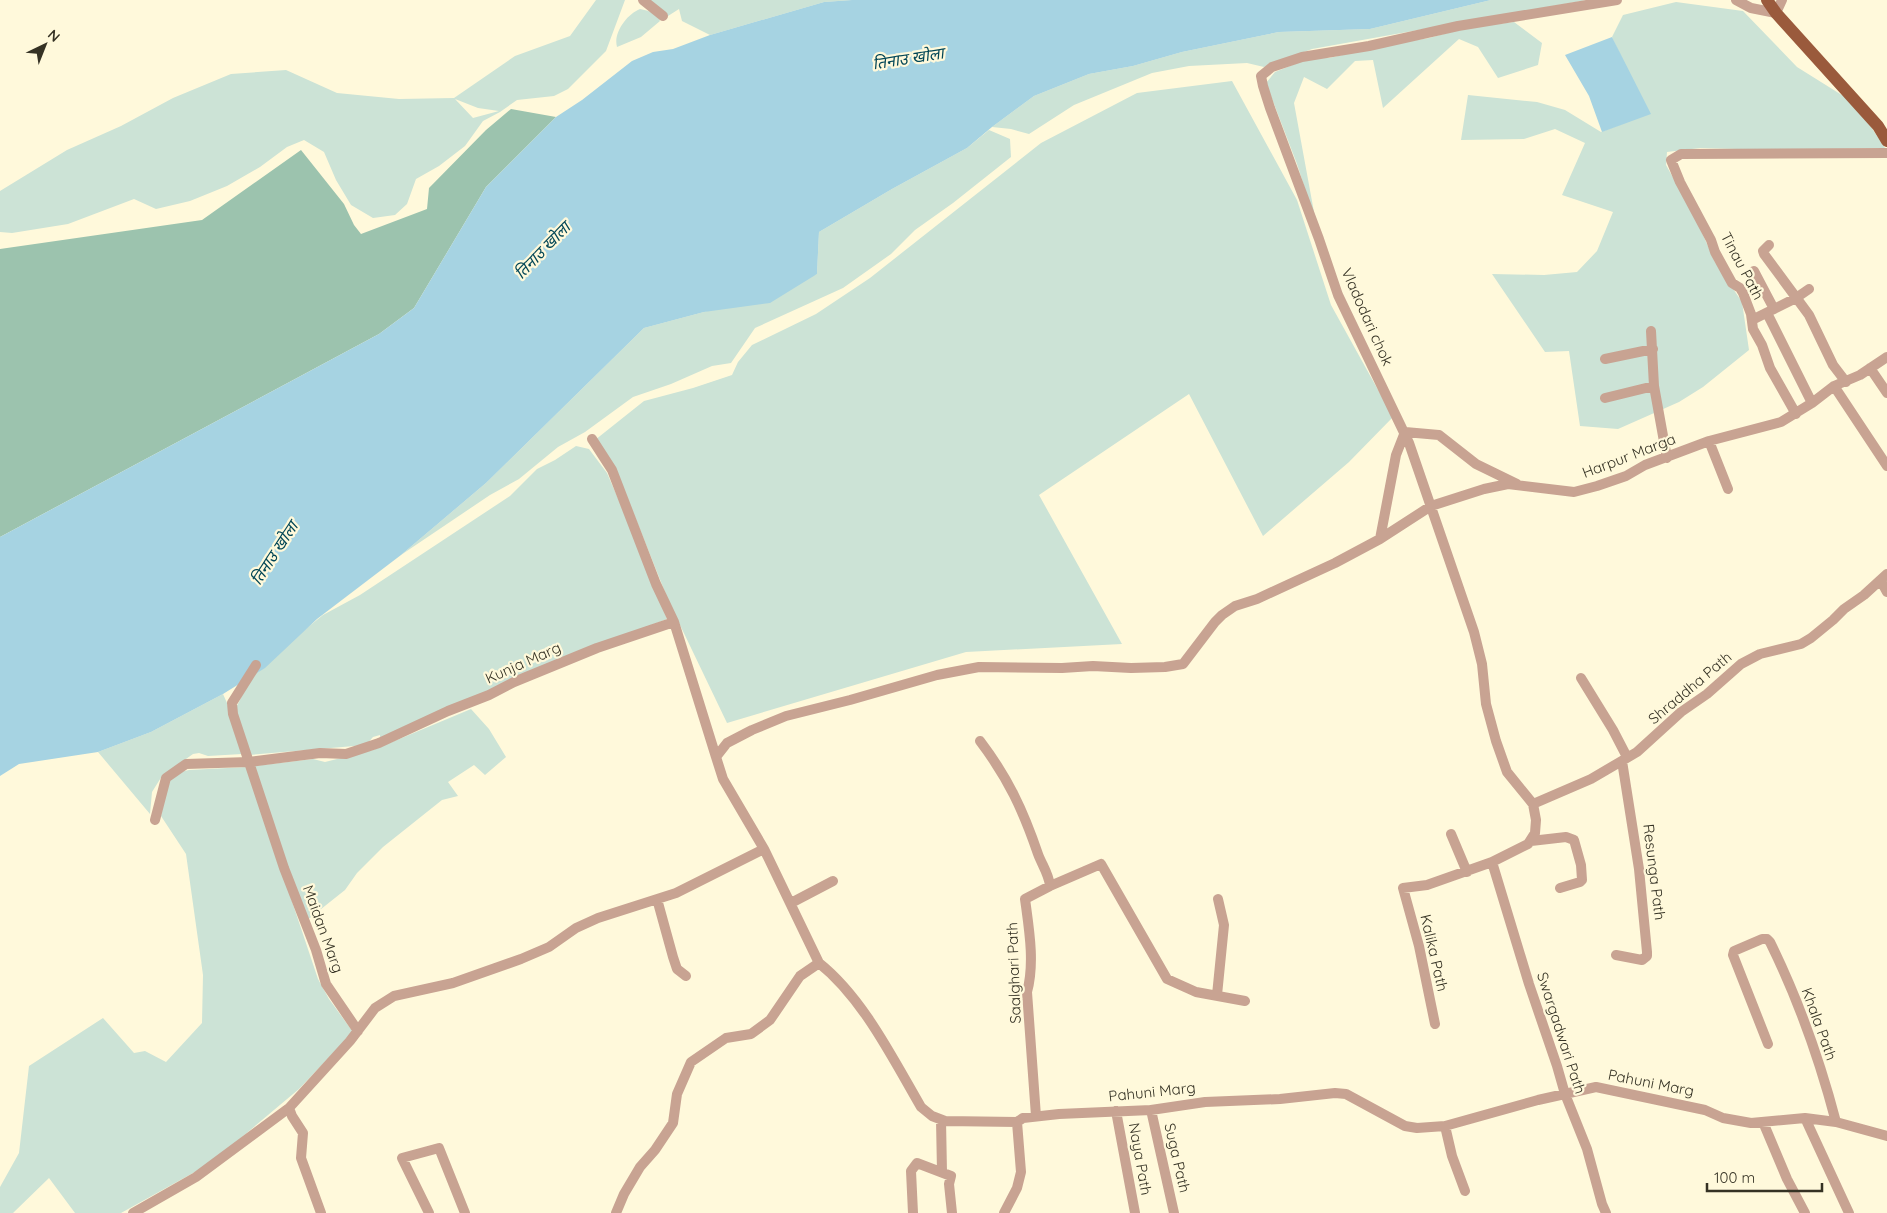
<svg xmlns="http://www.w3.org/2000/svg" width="1887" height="1213" viewBox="0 0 1887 1213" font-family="Quicksand,'Noto Sans Devanagari',sans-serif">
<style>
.green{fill:#cce3d6;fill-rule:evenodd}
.forest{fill:#9cc3ae}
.water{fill:#a6d3e2}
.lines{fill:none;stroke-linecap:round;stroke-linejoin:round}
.minor{stroke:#c8a392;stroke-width:10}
.major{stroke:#9a5a3c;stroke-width:12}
.labels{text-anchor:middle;stroke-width:4.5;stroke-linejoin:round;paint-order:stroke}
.street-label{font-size:15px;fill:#353224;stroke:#fff9db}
.water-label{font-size:16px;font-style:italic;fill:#024656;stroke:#fff9db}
</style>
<rect width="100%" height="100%" fill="#fff9db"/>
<path class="green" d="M596,0h29l-19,51 -38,38 -14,7 -37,4 -17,12 -17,9 -18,25 -26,20 -23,13 -9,25 -12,11 -22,3 -22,-13 -15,-25 -12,-28 -20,-12 -17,7 -27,20 -33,19 -37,15 -34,8 -22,-10 -66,25 -56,9 -12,-1v-41l67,-41 54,-24 52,-28 58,-24 55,-4 51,23 62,6 55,-1 61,-42 55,-20zM455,99l23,9 21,3 -26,7z
M650,0h202l-28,2 -114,33 -28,-14 -3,-12 -11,7z
M1491,0h96l-275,49 -48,18 -17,-4 -58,3 -37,7 -78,32 -45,29 -18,-5 -19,-2 42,-31 55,-22 44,-8 49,-14 97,-20 91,-3z
M1676,2l67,9 54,56 48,30 22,24 18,27 -112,2 -73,-2 -33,4 -1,13 29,52 20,45 27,40 7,48 -46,37 -24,15 -61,27 -38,-3 -11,-75 -24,1 -53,-78 52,1 33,-3 20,-21 16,-39 -51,-17 23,-52 -30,-14 -31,10 -63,1 7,-45 69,7 28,8 36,22 47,-18 -36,-77 11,-22z
M640,9c9,2 17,4 20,12l-19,16 -24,10c-4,-14 10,-33 23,-38z
M1514,22l28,21 -4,22 -40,13 -20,-31 -19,-8 -76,69 -10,-48 -18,1 -28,28 -23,-12 -10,26 22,120 -19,-59 -31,-81 9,-11 35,-14h19l63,-14 37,-6 37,-10z
M1232,81l65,119 34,105 62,112 -44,45 -86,74 -74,-142 -150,101 83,149 -156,8 -239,71 -58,-121 -52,-130 -22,-32 49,-39 49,-13 39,-13 6,-13 14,-17 64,-31 54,-36 171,-135 96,-50z
M989,130l21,9 1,18 -58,46 -38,27 -24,24 -48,34 -88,40 -24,35 -19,3 -41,18 -38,13 -48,35 -27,15 -39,32 -29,16 -89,60 85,-72 158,-155 60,-16 113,-38 2,-42 73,-43 75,-41z
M576,446l13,3 18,24 22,51 38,95 -68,26 -219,95v-5l-7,2 -7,8 -117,10 -14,-45 19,-39 69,-56 37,-20 150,-99 27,-27 18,-9z
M223,694l4,9 15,51 -34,2 -9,-3 -6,1 -31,22 -10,16 -2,22 -52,-62 53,-20z
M471,709l18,20 17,28 -21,18 -11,-10 -26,17 10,14 -16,4 -59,47 -26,26 -12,17 -39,31 -52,-155 59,-7 12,3 48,-12z
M247,767l71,212 11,20 24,33 -54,57 -88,74 -90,50h-46l-26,-35 -36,35h-13v-26l19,-34 10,-87 74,-48 31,35 11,-2 21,11 36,-39 1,-48 -17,-121 -25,-38 6,-32 9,-11 13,-3z"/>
<path class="forest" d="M511,109l45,8 -70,70 -72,121 -35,26 -379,203v-288l202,-29 99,-70 43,54 10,21 7,9 66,-25 2,-21 57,-58z"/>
<path class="water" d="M852,0h639l-121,29 -91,3 -97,20 -49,14 -44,8 -55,22 -42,31 -25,21 -75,41 -73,43 -2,42 -47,29 -66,9 -60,16 -158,155 -85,72 -84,64 -52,49 -42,26 -72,38 -53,20 -79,12 -19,12v-239l379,-203 35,-26 72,-121 70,-70 26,-17 50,-39 21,-9 20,-3 37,-14 114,-33z
M1612,37l39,77 -49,18 -13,-36 -24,-41z"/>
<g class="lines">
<path class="minor" d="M643,0l20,16
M1736,0l15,8 25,5 6,-13
M1769,245l-6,6 1,3 45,61 24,50 13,17
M1754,271l20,38
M1767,313l45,90
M1752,320l44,-22 13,-9
M1651,331l3,55 13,72
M1605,359l48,-10
M1870,368l17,25
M1834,386l53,80
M1605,398l49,-12
M1796,414l-26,-46 -8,-23 -9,-16 -2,-15 -8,-21 -3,-5 -8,-5 -17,-31 -4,-12 -31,-58 -9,-22 10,-6 206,-1
M592,439l20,31 44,114 18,38 42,135
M1709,441l19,48
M1380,539l16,-84 9,-23 34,3 37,29 41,20
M1881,581l6,11
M256,665l-24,38 1,11 51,154 32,82 10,34 32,47
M1581,678l32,52 14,27
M980,741c28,37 43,69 58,113 4,11 11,20 12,32l-25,13c4,30 10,64 2,93l9,124
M1533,804l58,-25 46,-27 44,-40 26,-18 34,-30 19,-10 41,-10 10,-6 22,-18 11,-11 20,-14 23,-21
M155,820l11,-42 20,-14 63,-2 71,-9 26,1 33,-11 69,-32 41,-16 25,-13 83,-34 77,-26
M1451,834l16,38
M1531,841l35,-4 8,3 7,25 1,15 -2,2 -20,6
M764,849l55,114
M1492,862l37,122 28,82 8,28 22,55 15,55 4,9
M1050,886l51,-22 66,115 29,13 49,9
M657,899l16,58 4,12 9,7
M791,903l42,-22
M1616,955l26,5 5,-4v-4l-8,-83 -17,-108
M1217,995l7,-70 -6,-26
M1435,1024l-16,-78 -16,-58 24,-3 65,-23 36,-18 7,-11 1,-13 -3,-16 -26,-32 -11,-31 -10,-37 -4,-40 -8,-32 -65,-189 -71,-148 -19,-56 -49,-131 -7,-22 -2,-10 11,-9 30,-10 67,-11 89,-20 159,-26
M1768,1044l-35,-89 1,-4 28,-12h5l3,3c28,57 50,119 66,180
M289,1108l3,8 11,17 -2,25 20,55
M1151,1110l23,103
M1116,1111l19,102
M1805,1118l44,95
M941,1120l1,52
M1763,1122l24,57 18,34
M1445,1126l7,30 13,35
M133,1213l63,-36 93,-69 61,-67 25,-33 19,-12 59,-13 68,-24 28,-12 27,-19 22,-10 78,-25 88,-44 -41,-70 -7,-22 11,-14 25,-13 34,-14 64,-16 87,-25 42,-8 83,1 31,-2 38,2 34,-1 18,-3 32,-42 7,-7 13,-9 22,-7 78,-36 45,-24 51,-33 53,-17 24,-5 66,8 23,-6 29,-10 19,-11 64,-24 72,-19 31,-19 22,-17 26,-11 27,-18
M429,1213l-27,-55 37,-10 26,65
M616,1213l8,-19 16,-27 15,-17 18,-27 4,-29 14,-32 35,-24 25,-4 19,-14 30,-44 19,-13c44,35 74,96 102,144l11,9 13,5 72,1 6,-4 36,-4 92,-4 54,-8 75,-3 55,-6 11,1 59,32 12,2 28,-2 93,-26 58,-13 109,23 18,8 28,5 54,-5 31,4 51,14
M913,1213l-2,-42 6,-8 34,13 -2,8 3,29
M1004,1213l13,-25 4,-16 -4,-50"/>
<path class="major" d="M1767,0l9,13 102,113 9,15"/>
</g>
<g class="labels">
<g class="street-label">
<text transform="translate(1742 266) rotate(62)" y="5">Tinau Path</text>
<text transform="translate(1367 317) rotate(66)" y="5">Vladodari chok</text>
<text transform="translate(1629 456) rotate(-21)" y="5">Harpur Marga</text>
<text transform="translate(523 663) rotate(-24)" y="5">Kunja Marg</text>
<text transform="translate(1690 688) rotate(-40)" y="5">Shraddha Path</text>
<text transform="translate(1654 872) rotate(83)" y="5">Resunga Path</text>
<text transform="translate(323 929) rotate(70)" y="5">Maidan Marg</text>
<text transform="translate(1434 953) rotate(77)" y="5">Kalika Path</text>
<text transform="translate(1014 973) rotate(-92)" y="5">Saalghari Path</text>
<text transform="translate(1819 1024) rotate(70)" y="5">Khala Path</text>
<text transform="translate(1561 1033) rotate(72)" y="5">Swargadwari Path</text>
<text transform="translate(1651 1083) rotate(11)" y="5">Pahuni Marg</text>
<text transform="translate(1152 1092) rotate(-6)" y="5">Pahuni Marg</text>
<text transform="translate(1177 1158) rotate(77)" y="5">Suga Path</text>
<text transform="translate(1140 1159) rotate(80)" y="5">Naya Path</text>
</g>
<g class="water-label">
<text transform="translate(908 58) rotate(-9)" y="6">तिनाउ खोला</text>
<text transform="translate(542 250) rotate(-46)" y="6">तिनाउ खोला</text>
<text transform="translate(274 553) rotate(-57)" y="6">तिनाउ खोला</text>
</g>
</g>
<g transform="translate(45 45) rotate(43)" stroke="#fff9db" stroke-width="4" paint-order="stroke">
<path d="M0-4L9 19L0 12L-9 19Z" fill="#353224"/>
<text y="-8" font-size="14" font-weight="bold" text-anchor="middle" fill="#353224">N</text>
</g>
<path d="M1707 1183v8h115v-8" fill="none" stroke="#353224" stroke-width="2.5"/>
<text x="1714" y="1183" font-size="15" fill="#353224" stroke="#fff9db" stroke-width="4" paint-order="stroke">100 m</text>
</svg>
